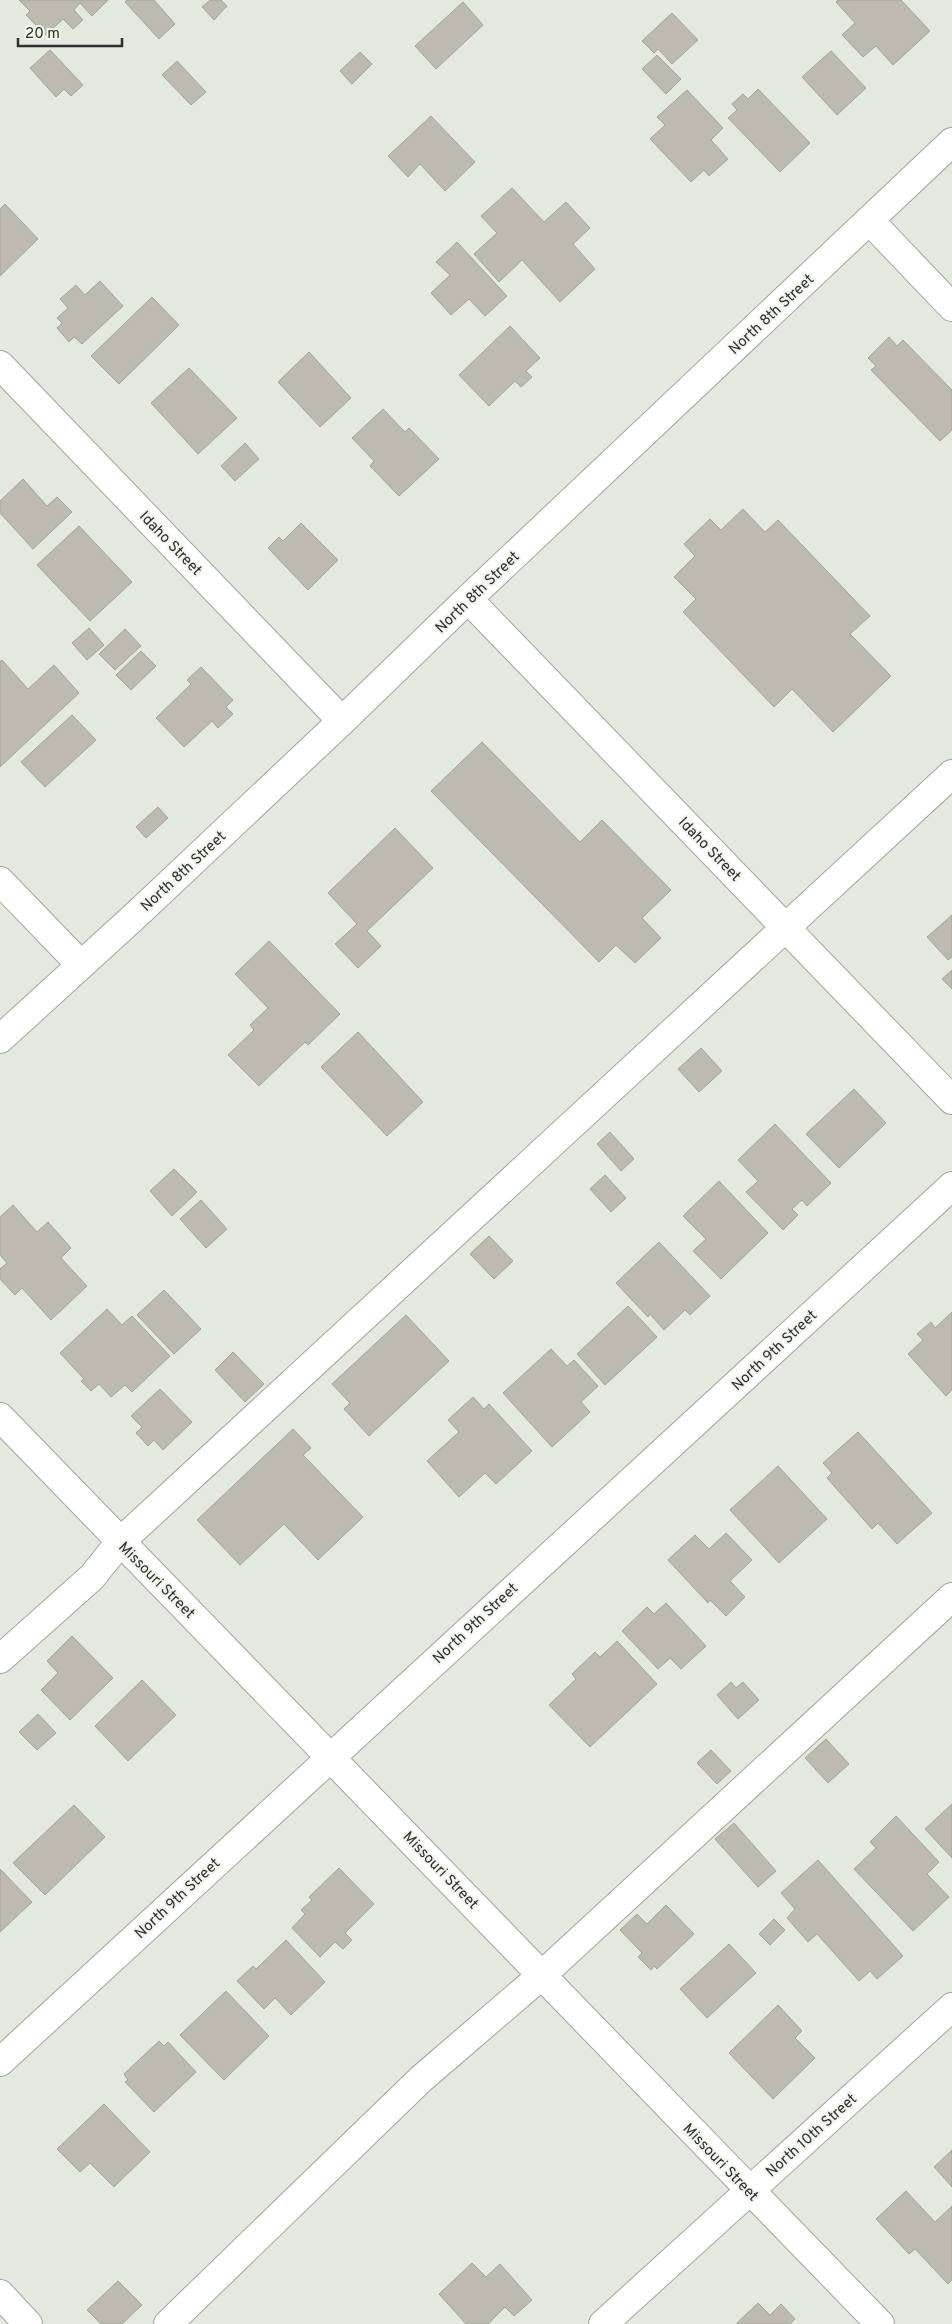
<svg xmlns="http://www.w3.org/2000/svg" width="952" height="2324" viewBox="0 0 952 2324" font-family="Overpass,sans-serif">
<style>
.building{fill:#bdbbb0;stroke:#a5a399}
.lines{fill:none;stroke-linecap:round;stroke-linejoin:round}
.minor-casing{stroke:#a1a69c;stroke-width:30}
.minor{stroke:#fff;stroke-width:28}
.labels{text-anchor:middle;stroke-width:4;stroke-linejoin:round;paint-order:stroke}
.street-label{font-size:15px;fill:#2d2f2c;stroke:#f1f6ec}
</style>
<rect width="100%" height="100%" fill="#e4e9df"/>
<path class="building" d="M19,0h89l-16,16 -12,-13 -6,7 9,10 -10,9 -10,-10 -17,16 -20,-20 4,-4z
M127,0h27l21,24 -16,15 -34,-37z
M210,0h11l6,6 -13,14 -12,-13z
M838,0h63l29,31 -37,34 -17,-19 -13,11 -21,-22 13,-12 -19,-21z
M463,2l20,23 -47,44 -21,-23z
M672,13l26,27 -26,24 -14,-15 -4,4 -12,-12z
M50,50l33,35 -12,11 -7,-7 -8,8 -26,-29z
M831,51l35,37 -29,27 -35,-38z
M360,52l12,12 -20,20 -12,-13z
M657,55l24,24 -15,15 -24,-25z
M177,61l29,31 -15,13 -29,-30z
M758,89l52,54 -30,29 -52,-54 9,-8 -5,-6 11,-10 5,5z
M687,90l36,38 -12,12 17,19 -19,17 -5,-6 -13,12 -41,-43 15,-14 -8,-8z
M431,116l44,46 -30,29 -25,-27 -12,13 -20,-21z
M512,188l32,34 22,-20 24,26 -17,16 22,25 -35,33 -38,-42 -23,22 -25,-28 23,-21 -16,-17z
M5,204l33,35 -38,37v-67z
M457,242l50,54 -22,20 -16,-17 -18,16 -20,-22 19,-18 -14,-13z
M100,281l23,25 -41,38 -8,-7 -5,5 -12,-14 5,-5 -5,-5 11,-10 -8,-9 16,-14 9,10z
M152,297l27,28 -60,59 -28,-28z
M510,326l30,32 -14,13 6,6 -11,10 -6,-6 -26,25 -30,-31z
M889,337l8,9 6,-6 49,50v40l-12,11 -69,-71 5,-4 -8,-8z
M309,352l42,46 -31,29 -42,-45z
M189,368l48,50 -39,36 -47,-51z
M383,409l22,23 4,-4 30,31 -40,37 -29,-30 4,-5 -22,-23z
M245,443l14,16 -24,22 -14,-15z
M23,479l24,27 10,-9 15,15 -39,37 -33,-36v-12z
M743,509l22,23 13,-12 92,96 -20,18 41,42 -58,56 -41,-43 -18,18 -91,-95 13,-13 -22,-22 21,-21 -11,-12 26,-25 11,11z
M301,523l37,37 -30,30 -40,-42 11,-11 4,4z
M79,526l53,56 -42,39 -53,-56z
M89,628l15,17 -17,15 -15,-17z
M125,629l16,17 -26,24 -16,-16z
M141,651l15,15 -25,24 -15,-15z
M2,660l26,29 26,-24 25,28 -79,74v-105z
M201,667l32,33 -7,7 7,7 -15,14 -6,-7 -28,26 -28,-29 35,-34 -4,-4z
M72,715l24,25 -51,47 -24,-25z
M482,742l98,100 22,-22 69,70 -29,28 19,20 -26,25 -19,-18 -17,17 -168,-171z
M158,807l10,11 -22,20 -10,-11z
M395,828l38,40 -66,63 14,15 -23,22 -23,-24 22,-20 -29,-31z
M952,915v42l-4,3 -21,-23z
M269,941l71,73 -32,31 -3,-3 -46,44 -31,-31 26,-25 -4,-5 18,-17 -33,-34z
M952,970v19l-10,-10z
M358,1032l65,70 -36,34 -66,-69z
M701,1048l21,23 -23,21 -21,-23z
M854,1089l32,34 -47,45 -33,-34z
M775,1124l56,59 -24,23 -5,-6 -10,9 6,6 -15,15 -37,-38 12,-11 -20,-21z
M610,1132l24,27 -13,12 -24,-27z
M174,1169l23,23 -25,24 -22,-25z
M605,1175l21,23 -15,14 -21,-23z
M719,1181l49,52 -47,46 -28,-28 13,-12 -23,-23z
M201,1200l26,29 -21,19 -26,-29z
M13,1205l24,27 11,-10 23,26 -10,10 26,28 -36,34 -29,-32 -7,7 -15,-16v-10l7,-6 -7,-8v-38z
M489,1236l24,25 -19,18 -24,-25z
M659,1242l51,54 -20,19 -5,-5 -21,20 -14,-16 -2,3 -32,-34z
M164,1290l37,39 -27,25 -37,-39z
M628,1306l29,31 -52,48 -28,-31z
M107,1309l15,16 10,-9 38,40 -38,36 -7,-7 -14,12 -12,-13 -8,7 -10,-10 3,-2 -24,-26z
M952,1312v78l-6,6 -38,-42 15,-14 -6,-6 14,-12 4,6z
M406,1315l43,46 -80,75 -25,-27 6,-6 -18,-19z
M551,1349l16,17 7,-6 24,26 -17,16 9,10 -38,35 -49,-54z
M233,1352l31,32 -19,18 -30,-32z
M160,1389l32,33 -29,28 -9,-10 -6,6 -12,-13 6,-6 -11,-11z
M473,1397l11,12 5,-5 43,47 -36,33 -11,-11 -26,24 -32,-36 32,-29 -11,-12z
M293,1429l18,19 -8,7 60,62 -45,43 -34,-36 -44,41 -43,-45z
M858,1432l74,81 -35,31 -19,-21 -6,6 -45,-51 5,-5 -9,-10z
M778,1466l49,53 -48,44 -49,-53z
M726,1533l26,27 -22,21 15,16 -19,19 -16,-16 -2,3 -40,-43 27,-25 14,14z
M666,1603l40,43 -25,23 -11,-11 -12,11 -36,-38 25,-24 7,7z
M72,1636l41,42 -43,42 -29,-30 17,-17 -11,-12z
M617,1641l40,43 -67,63 -41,-42 27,-26 -4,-5 23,-22 5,5z
M142,1680l34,35 -48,46 -33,-35z
M731,1682l5,6 7,-6 16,18 -21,19 -21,-24z
M38,1714l18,19 -19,17 -18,-18z
M826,1739l23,25 -21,19 -23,-25z
M711,1750l20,21 -14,13 -20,-21z
M952,1804v54l-27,-29z
M74,1805l31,32 -60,58 -32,-32z
M896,1816l43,46 -12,12 22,23 -36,34 -59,-62 22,-21 -6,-6z
M734,1823l42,48 -18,16 -43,-48z
M818,1860l85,96 -26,23 -7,-8 -11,10 -42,-47 -9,8 -21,-24 8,-9 -14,-16z
M339,1868l35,36 -29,29 7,7 -9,9 -8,-7 -15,15 -28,-29 13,-14 -4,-4 11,-10 -3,-3z
M0,1869l32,33 -32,30z
M666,1905l28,29 -37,35 -3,-3 -3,4 -13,-13 4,-4 -22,-23 17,-16 10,10z
M774,1919l11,11 -15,15 -11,-11z
M286,1940l39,42 -34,33 -16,-17 -11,11 -27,-28 16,-15 3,3z
M729,1944l27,29 -49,45 -27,-29z
M226,1991l43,45 -45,44 -44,-45z
M778,2005l24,26 -7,7 20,20 -42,41 -44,-46z
M159,2041l5,5 4,-4 28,30 -42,40 -29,-30 3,-2 -4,-6z
M104,2104l46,48 -36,35 -24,-24 -10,9 -23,-23z
M952,2150v37l-18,-20z
M906,2191l29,31 17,-16v74l-4,4 -33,-35 -6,5 -33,-35z
M472,2263l14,14 14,-13 32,36 -18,16 -9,-9 -17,17h-22l-27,-30z
M118,2281l24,24 -20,19h-21l-14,-14z
M758,2303l12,12 11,-11 14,15 -5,5h-54z"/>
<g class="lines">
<defs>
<path id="minor" d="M870,221l82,86
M0,365l342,356
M468,599l484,501
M0,881l81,84
M0,1039l136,-124 206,-194 126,-122 484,-457
M0,1417l880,907
M0,1659l92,-82 28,-35 832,-768
M0,2062l952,-876
M0,2294l28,30
M168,2324l253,-245 121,-104 410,-378
M603,2324l349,-317"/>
</defs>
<use href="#minor" class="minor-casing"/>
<use href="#minor" class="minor"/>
</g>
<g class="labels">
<g class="street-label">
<text transform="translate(771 314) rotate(-43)" y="5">North 8th Street</text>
<text transform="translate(171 543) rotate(46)" y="5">Idaho Street</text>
<text transform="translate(477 592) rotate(-44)" y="5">North 8th Street</text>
<text transform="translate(710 849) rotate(46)" y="5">Idaho Street</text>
<text transform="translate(183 871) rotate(-43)" y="5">North 8th Street</text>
<text transform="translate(774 1350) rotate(-43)" y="5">North 9th Street</text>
<text transform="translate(157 1580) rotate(45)" y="5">Missouri Street</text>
<text transform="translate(475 1623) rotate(-43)" y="5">North 9th Street</text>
<text transform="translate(441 1870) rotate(46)" y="5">Missouri Street</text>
<text transform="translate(177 1898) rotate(-43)" y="5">North 9th Street</text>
<text transform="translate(811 2135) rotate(-42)" y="5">North 10th Street</text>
<text transform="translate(721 2162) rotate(46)" y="5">Missouri Street</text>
</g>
</g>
<path d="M18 38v8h104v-8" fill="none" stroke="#2d2f2c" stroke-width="2.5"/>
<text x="25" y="38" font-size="15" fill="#2d2f2c" stroke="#f1f6ec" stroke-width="4" paint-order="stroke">20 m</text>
</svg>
